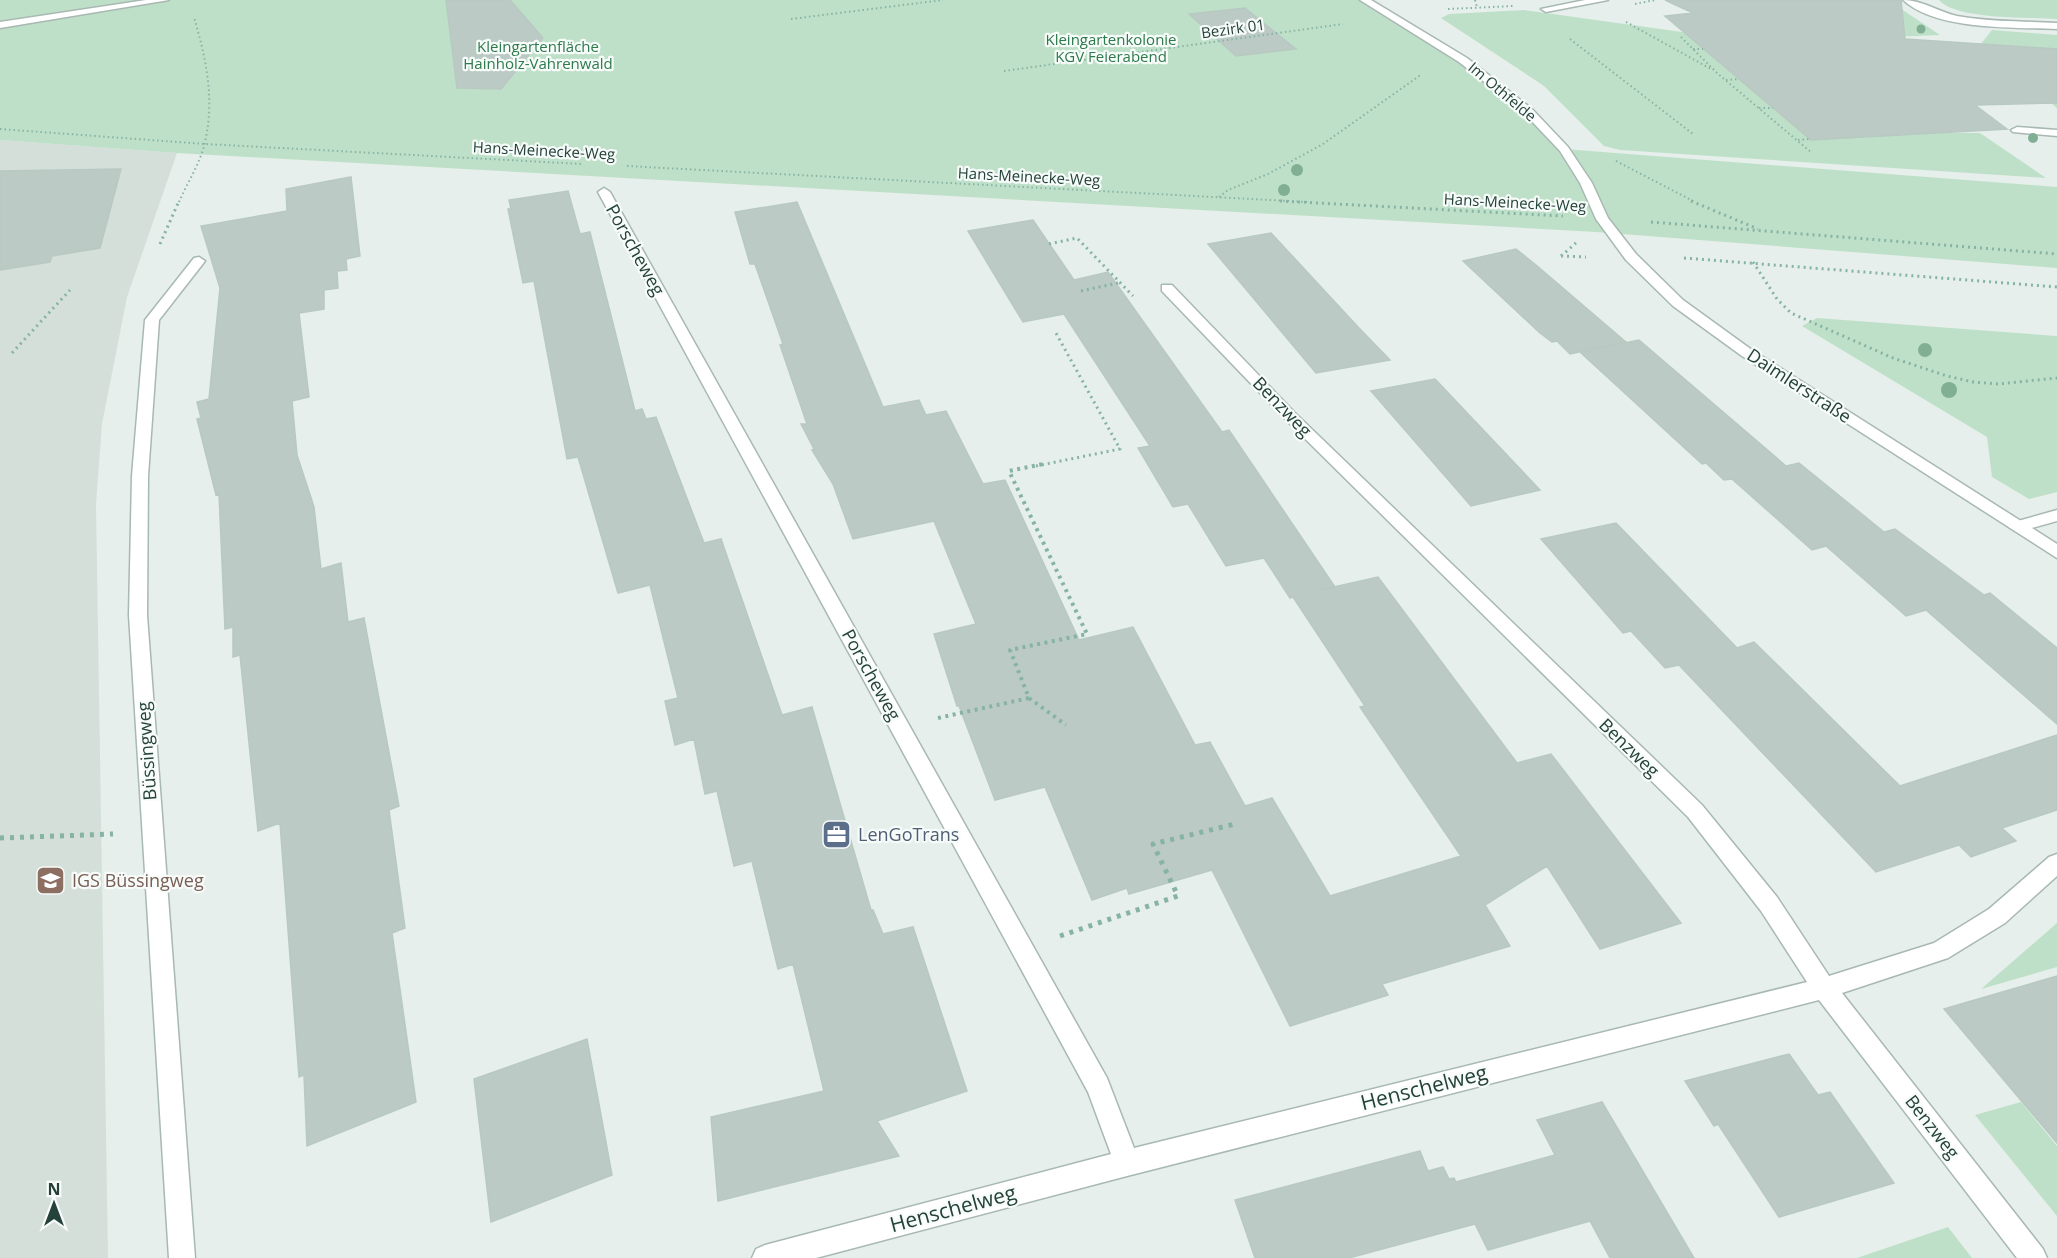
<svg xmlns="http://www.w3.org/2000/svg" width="2057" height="1258" viewBox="0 0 2057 1258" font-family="'Open Sans',sans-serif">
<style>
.built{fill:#d4dfda}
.green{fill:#bfe0c8}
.building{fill:#bbcac4;stroke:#b8c9c2;stroke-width:1.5}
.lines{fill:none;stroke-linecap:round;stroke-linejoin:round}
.service-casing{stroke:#a8b8b2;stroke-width:3}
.minor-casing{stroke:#a8b8b2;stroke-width:3}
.path-far3{stroke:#86b3a5;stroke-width:2;stroke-dasharray:1.5 3;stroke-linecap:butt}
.path-far2{stroke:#86b3a5;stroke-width:3;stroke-dasharray:2 4;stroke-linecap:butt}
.path-far1{stroke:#86b3a5;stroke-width:4;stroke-dasharray:3 4.5;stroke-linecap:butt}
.path{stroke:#86b3a5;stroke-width:5;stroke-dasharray:4 6;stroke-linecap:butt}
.service{fill:#fff;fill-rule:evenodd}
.minor{fill:#fff;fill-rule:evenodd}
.tree{fill:#80af93}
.labels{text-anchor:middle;stroke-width:4.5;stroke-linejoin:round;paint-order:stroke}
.far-street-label{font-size:15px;fill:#24423a;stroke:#f7fbf9}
.far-park-label{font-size:15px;fill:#2d7a4b;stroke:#f7fbf9}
.street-label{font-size:18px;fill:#24423a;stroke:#f7fbf9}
.service-label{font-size:18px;fill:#4e5e75;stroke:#f7fbf9;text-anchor:start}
.education-label{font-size:18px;fill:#785e54;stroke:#f7fbf9;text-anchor:start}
.near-street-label{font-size:21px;fill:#24423a;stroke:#f7fbf9}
</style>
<rect width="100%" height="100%" fill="#e6efeb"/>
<path class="built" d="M0,140l177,13 -50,144 -25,127 -6,80 12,754h-108z"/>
<path class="green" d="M0,0h1365l126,79 73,70 493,38v81l-461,-36 -1419,-79 -177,-13z
M1888,0l52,35 -49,2z
M1939,0h118v19c-27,-2 -101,1 -118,-19z
M1524,10l237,33 49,-2 124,92h46l66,45 -426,-28 -16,-4 -60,-60 -103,-68 8,-4z
M1992,30l65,5v73l-77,-63z
M1817,318l240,18v156l-28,7 -37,-22 -5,-40 -185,-111z
M2057,923v44l-76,22z
M2021,1102l36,44v70l-82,-101z
M1948,1227l24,31h-115z"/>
<path class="building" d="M446,0h64l33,38 -42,51 -44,-1z
M1665,0h236l4,39 152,10v54l-82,2 32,24 -196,11 -146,-124 28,-3z
M1245,8l51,41 -60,7 -47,-42z
M121,169l-21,79 -48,8 -2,6 -50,8v-99z
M351,177l9,79 -14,3 1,11 -10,1 1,17 -14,2v19l-25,4 10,84 -17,4 5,54 17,52 7,62 20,-6 7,59 16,-4 35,188 -10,4 16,118 -13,5 24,169 -109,44 -3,-71 -5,2 -19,-254 -22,8 -18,-176 -7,2v-30l-8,2 -6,-135 -3,1 -19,-76 4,-1 -4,-16 12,-3 11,-111 -19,-62 86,-15 -1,-22z
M568,191l12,43 10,-2 45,179 7,-2 4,10 10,-2 48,126 17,-4 61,176 30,-8 59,203h2l10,24 30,-7 54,164 -90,30 22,35 -181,45 -7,-84 113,-26 -31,-127 -15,5 -26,-108 -18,5 -17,-75 -12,3 -11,-55 -19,6 -10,-44 13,-3 -28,-113 -32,8 -40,-136 -11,2 -33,-178 -11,2 -15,-74h3l-2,-9z
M797,202l86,205 36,-7 7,15 20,-4 37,73 22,-4 74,160 54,-13 62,118 15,-3 35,64 27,-8 58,98 131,-40 -101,-149 5,-1 -72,-109 -3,1 -26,-40 -38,8 -38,-62 -15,3 -35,-59 12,-2 -86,-132 -41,8 -55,-91 65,-11 41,60 34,-8 114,160 7,-2 106,157 -19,4 62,-14 139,186 34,-9 130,169 -81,26 -53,-83 -62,39 25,41 -128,38 6,11 -98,31 -78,-156 -83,24 -2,-6 -35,12 -47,-113 -50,13 -36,-94h-2l-23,-72 42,-10 -42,-103 -81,18 -20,-55 -21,-34 2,-1 -13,-25h6l-27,-79 3,-1 -28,-80h-5l-15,-52z
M1271,233l88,95 31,32 -74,13 -108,-129z
M1516,249l20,16 90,77 -56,12 -13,-13 -5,1 -12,-9 -77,-72z
M1639,340l147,126 13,-3 85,69 11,-3 89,66 6,-2 67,55v76l-131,-114 -20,6 -80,-70 -14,4 -80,-71 -8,1 -18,-17 -4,1 -122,-112z
M1435,379l105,111 -69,16 -100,-115z
M1616,523l121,125 17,-6 146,144 157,-51v75l-55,18 14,13 -45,16 -12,-12 -83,27 -197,-207 -14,3 -34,-37 -8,2 -82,-94z
M2057,976v167l-113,-134z
M587,1039l25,136 -121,47 -17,-143z
M1789,1054l29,41 12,-3 64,91 -115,34 -61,-93 -4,2 -29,-45z
M1602,1102l92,156h-84l-20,-37 -102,29 -13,-26 -126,34h-94l-20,-58 185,-49 8,20 15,-4 6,12 5,-1 2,4 99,-27 -18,-35z"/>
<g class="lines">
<defs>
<path id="service" d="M2017,127l40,3v6l-44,-4 -2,-2z
M2057,510v11l-40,11 -8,-5 2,-4z"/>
<path id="minor" d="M146,0h23l-169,28v-6z
M1360,0h11l96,58 65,51 36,38 24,36 16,35 28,36 47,46 69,50 305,194v14l-315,-202 -69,-50 -47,-46 -30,-41 -16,-36 -20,-32 -36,-38 -65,-51z
M1585,0h23l-62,12 -5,-3z
M1903,0c19,0 36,12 54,16 33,6 67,5 100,7v6c-43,-2 -120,2 -154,-29z
M604,188l6,4 497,886 27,70 673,-166 -46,-71 -73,-94 -404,-399 -122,-127v-6h10l122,127 408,393 75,92 52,79 105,-33 55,-34 60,-52 8,-3v22l-52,47 -57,35 -106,35 201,256 4,9h-30l-198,-258 -692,176 -311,82h-64l4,-9 9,-4 346,-91 -23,-62 -490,-900z
M199,257l6,4 -46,59 -11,156 -1,139 48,643h-26l-40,-643 3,-139 13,-156 49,-62z"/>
</defs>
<use href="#service" class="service-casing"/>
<use href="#minor" class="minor-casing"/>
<path class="path-far3" d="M1475,0l2,7
M1635,4l20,-4
M1448,9l65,-3
M791,19l152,-19
M1626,22l85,47
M1681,37l36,36 95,80
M1570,39l123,95
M1693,49h10
M1004,71l339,-47
M1726,80l13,-1
M1759,108h14
M0,129l205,15 378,20
M1798,140l11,-1
M1616,161l79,41
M627,166l681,36
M1219,197l9,-7 40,-16 55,-30 99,-70
M179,202c8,-19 22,-40 26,-60 10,-44 1,-83 -11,-125"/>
<path class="path-far2" d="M1280,201l283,15
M1691,201l67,28
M1651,222l406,32
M160,244l19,-43
M1049,244l28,-6 56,58
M1561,256l25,1
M1561,256l15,-13
M1684,258l373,29
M1753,262l24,37 14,14 102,45 54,18 26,6 25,2 59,-6
M1081,291l37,-8
M12,353l58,-63
M1036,466l84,-17 -64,-116"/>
<path class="path-far1" d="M1029,698l37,27
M938,718l91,-20 -19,-48 77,-16 -78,-163 34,-7"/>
<path class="path" d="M0,838l113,-4
M1060,936l118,-40 -25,-52 82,-20"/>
<use href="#service" class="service"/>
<use href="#minor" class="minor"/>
</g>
<g class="tree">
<circle cx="1921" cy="29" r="4.5"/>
<circle cx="2033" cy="138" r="5"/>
<circle cx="1297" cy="170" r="6"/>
<circle cx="1284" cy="190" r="6"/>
<circle cx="1925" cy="350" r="7"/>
<circle cx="1949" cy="390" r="8"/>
</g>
<defs>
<symbol id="office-square" viewBox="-11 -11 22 22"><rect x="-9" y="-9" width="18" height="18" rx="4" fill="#5c6f8a" stroke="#f7fbf9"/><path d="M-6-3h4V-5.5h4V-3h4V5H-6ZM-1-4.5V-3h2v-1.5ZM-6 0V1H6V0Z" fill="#fff"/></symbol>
<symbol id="school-square" viewBox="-11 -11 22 22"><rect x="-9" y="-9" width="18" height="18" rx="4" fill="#8d6e63" stroke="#f7fbf9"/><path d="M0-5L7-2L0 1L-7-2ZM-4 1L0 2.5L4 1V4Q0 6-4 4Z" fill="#fff"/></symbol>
</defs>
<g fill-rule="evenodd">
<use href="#office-square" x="820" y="818" width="33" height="33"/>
<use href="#school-square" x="34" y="864" width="33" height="33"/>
</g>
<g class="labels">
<g class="far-street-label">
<text transform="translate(1233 29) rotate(-8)" y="5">Bezirk 01</text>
<text transform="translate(1502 92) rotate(40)" y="5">Im Othfelde</text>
<text transform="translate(544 151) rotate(3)" y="5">Hans-Meinecke-Weg</text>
<text transform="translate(1029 177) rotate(3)" y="5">Hans-Meinecke-Weg</text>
<text transform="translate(1515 203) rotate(3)" y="5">Hans-Meinecke-Weg</text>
</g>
<g class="far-park-label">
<text x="1111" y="45">Kleingartenkolonie<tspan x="1111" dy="17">KGV Feierabend</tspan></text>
<text x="538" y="52">Kleingartenfläche<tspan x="538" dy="17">Hainholz-Vahrenwald</tspan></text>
</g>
<g class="street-label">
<text transform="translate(635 250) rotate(61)" y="6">Porscheweg</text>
<text transform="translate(1799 386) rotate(33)" y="6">Daimlerstraße</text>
<text transform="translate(1282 407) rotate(46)" y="6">Benzweg</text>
<text transform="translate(871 675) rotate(61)" y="6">Porscheweg</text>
<text transform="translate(1629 748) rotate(44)" y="6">Benzweg</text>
<text transform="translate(147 751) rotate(-94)" y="6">Büssingweg</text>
<text transform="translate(1932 1127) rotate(52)" y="6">Benzweg</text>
</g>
<g class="service-label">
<text x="858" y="841">LenGoTrans</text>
</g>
<g class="education-label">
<text x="72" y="887">IGS Büssingweg</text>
</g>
<g class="near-street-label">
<text transform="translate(1424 1088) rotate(-14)" y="7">Henschelweg</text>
<text transform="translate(953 1209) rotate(-15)" y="7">Henschelweg</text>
</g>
</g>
<g transform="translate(54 1204)" stroke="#f7fbf9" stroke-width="4.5" paint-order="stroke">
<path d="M0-4.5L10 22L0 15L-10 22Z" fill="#24423a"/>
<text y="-9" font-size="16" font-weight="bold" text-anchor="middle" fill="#24423a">N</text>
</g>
</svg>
